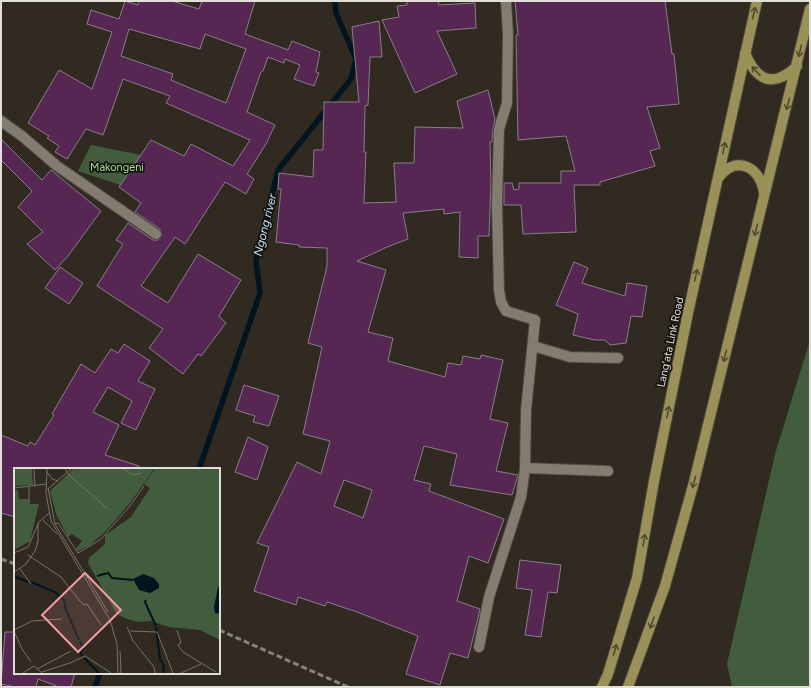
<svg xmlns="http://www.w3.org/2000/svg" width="811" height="688" viewBox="0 0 811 688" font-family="Figtree,sans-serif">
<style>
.green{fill:#425c3e}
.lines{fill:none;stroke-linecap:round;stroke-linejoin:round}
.stream{stroke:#00151f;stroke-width:5.5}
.building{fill:#572754;stroke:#887e87;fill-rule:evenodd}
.minor-casing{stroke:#4d4840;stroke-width:12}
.major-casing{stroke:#4d4840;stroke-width:12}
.minor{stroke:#827c71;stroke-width:10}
.major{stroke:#9a9157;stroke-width:10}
.rail{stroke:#87827b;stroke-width:3;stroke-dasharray:6 3;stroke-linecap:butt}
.oneway{stroke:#514c2f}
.labels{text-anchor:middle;stroke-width:3.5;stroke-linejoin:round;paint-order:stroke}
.park-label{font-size:11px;fill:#9ee193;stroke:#16130f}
.street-label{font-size:11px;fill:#e2ded8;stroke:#16130f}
.water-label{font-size:12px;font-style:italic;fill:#b9e2f5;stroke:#16130f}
.inset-river{fill:none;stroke:#00151f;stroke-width:2}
.inset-road{fill:none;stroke:#77726a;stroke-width:1}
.view{fill:#f49aa0;fill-opacity:0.15;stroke:#f49aa0;stroke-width:2}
.inset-edge{fill:none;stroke:#e2ded8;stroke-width:2}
</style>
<rect width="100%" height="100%" fill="#302a21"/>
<path class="green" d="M91,145l50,10 -15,32 -48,-16z
M810,340v347h-78l-5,-23 48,-210z"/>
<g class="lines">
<path class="stream" d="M199,469l61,-176 -4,-32 22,-91 73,-91 5,-20 -20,-46 -1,-12
M95,687l5,-14"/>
</g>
<path class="building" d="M125,1l13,4 1,-4h33l27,8 3,-8h53l-10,33 43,16 4,-9 28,11 -4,20 3,1 -5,13 -20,-7 6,-14 -15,-6 -1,4 -16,-6 -5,14 -2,1 -14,40 28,13 -9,19 -19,30 7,5 -8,15 -21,-12 -40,62 -10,-7 -34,49 27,17 30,-49 43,26 -22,36 7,7 -25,33 -3,-2 -15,20 -34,-26 14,-19 -66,-43 26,-42 -7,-4 12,-17 25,17h5l4,-5 -2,-6 -25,-17 6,-9 -22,-16 32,-47 33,16 7,-12 42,22 17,-26 -84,-37 4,-7 -47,-17 -20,56 -17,-6 -19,30 -12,-7 4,-6 -12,-8 2,-2 -21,-13 31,-53 33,19 20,-57 -25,-8 4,-14 28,9zM129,29l71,20 5,-15 41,15 -20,54 -55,-23 2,-6 -52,-18z
M407,1h31l1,4 36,-2 1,25 -39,3 20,43 -42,19 -33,-73 17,-3 -2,-11 10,-1z
M515,1h150l7,53h2l5,50 -32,3 13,41 -10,3 5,15 -55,16v3h-26l2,47 -53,2 -2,-29h-17v-22h8l2,7 5,-1v-6h42v-12h14l-9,-35 -48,4 -2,-105h2z
M379,21l3,36h-12l-2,48 -3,1 -1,46h2l-2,51 32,-1 -2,-39h20l1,-36 48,1 -6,-27 31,-11 7,29 -2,10 -1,13h-2l1,41 -2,53h-11v22l-19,-1 1,-45 -16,2v-5l-41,4 5,26 -21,8 -30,14 29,9 -18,62 25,6 -5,23 57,16 3,-14 13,2 2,-9 17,3 1,-4 22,5 -13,59 18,4 -12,48 22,4 -6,20 -62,-10 7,-31 -33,-8 -10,34 17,4 -2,7 75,28 -16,44 -19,-7 -12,45 23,8 -3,13 -9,36 -18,-5 -10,32 -34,-11 12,-38 -61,-24 -30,-10 -2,4 -27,-9 -2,8 -42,-14 15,-44 -12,-4 40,-81 24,12 9,-33 -27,-7 19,-87 -14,-4 19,-77v-18l-28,-1v-2l-23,-3 5,-53h-3l1,-16 34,4 1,-27h9l1,-48h35l-7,-75zM344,480l28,10 -9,28 -29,-12z
M1,139l41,41 9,-10 50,41 -33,45 -13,14 -28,-26 16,-12 -25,-25 14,-16 -31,-31z
M574,262l14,6 -6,15 43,13 2,-13 20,3 -5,31 -11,-1 -5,27 -16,2 -5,-5h-10l-22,-5 5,-21 -22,-9z
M60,267l23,16 -14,21 -24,-16z
M124,344l26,17 -12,20 17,8 -19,41 -15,-7 11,-22 -24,-14 -15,25 26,13 -14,30 34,11v3h-124v48l-14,-4v-78l27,11 2,-4 5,3 19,-30 -2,-1 29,-50 14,9 16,-24 7,4z
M244,385l35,11 -10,30 -16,-4 2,-6 -19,-6z
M248,437l20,10 -11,33 -22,-8z
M520,560l41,5 -4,28 -9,-1 -7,45 -16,-2 7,-45 -16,-2z
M5,632h10v41h60l-4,14h-12l-21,-8 -2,8h-21l-14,-3z"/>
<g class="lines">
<defs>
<path id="minor" d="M1,121l21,15 35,30 99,68
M533,346l37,11 48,1
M525,468l83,3
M479,647l10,-50 32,-100 4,-29 1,-58 9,-90 -29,-9 -5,-9 -2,-12 -2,-86 2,-75 8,-26 1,-69 -2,-33"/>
<path id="major" d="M745,53c12,29 29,35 52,13
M719,177c18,-23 42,-9 45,16
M602,687l6,-13 29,-96 17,-97 34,-168 69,-312
M628,687l37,-101 29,-104 116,-473"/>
</defs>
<use href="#minor" class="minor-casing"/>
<use href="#major" class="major-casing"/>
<use href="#minor" class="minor"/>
<use href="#major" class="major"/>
<path class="rail" d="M1,559l14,5
M219,630l129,57"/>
</g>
<defs><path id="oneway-shaft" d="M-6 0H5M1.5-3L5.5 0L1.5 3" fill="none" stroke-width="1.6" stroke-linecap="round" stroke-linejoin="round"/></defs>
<g class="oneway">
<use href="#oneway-shaft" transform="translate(754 13) rotate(-77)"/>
<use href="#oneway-shaft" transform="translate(800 51) rotate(103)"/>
<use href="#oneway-shaft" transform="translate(756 71) rotate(-133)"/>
<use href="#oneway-shaft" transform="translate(788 104) rotate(104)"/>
<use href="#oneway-shaft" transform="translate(724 148) rotate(-78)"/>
<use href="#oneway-shaft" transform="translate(756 230) rotate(104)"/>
<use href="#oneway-shaft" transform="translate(696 275) rotate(-77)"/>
<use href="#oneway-shaft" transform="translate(725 356) rotate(104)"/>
<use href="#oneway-shaft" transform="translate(668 412) rotate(-79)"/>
<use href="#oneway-shaft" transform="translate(694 482) rotate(105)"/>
<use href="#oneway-shaft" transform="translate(644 540) rotate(-80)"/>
<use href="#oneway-shaft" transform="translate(652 623) rotate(110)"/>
<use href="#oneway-shaft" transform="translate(615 650) rotate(-73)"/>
</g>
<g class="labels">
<g class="park-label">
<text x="117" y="171">Makongeni</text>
</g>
<g class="street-label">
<text transform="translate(670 342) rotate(-78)" y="4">Lang'ata Link Road</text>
</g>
<g class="water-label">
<text transform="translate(265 225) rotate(-76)" y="4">Ngong river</text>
</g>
</g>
<g transform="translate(14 468)">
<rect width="206" height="206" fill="#302a21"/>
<path d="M0,1h18l1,16 -19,1zM59,1h81l-24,34 -24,28 -16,14 -12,6 -2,-2 6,-8 -10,-7 -4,3 -12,-23 -6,-23zM141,1h65v171l-20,-10 -31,-3 -18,-6 -14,1 -15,-5 -6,-4 -28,-50 1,-5 16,-14v-9l26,-18 19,-29 -6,-4zM0,22h4l1,9h10l-1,5h11l-9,37 -16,9z" fill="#425c3e"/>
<path d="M129,106l11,4 5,6v4l-9,5 -11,-3 -6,-11zM206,118v28l-5,-1 -1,-6 4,-20z" fill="#00151f"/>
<path class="inset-river" d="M0,108l14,6M83,108l11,-3 4,5 21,2M17,114l24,10 9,8 2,10 13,30M132,132l-1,2 11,24M142,159l4,32 4,7 -1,7M66,173l3,8 -3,2 2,5M70,190l15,15"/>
<path class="inset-road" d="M20,1l1,18M33,1l-1,24 5,28 59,99 7,24 1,29M51,1l5,7 38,33M109,1l10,6 8,-2M33,4l5,7 6,2M15,19v17M0,20l32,-4M34,20l7,36 53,88M34,21l23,-20M29,52l14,14M41,56l3,-1 20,30 23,-14 29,-33 14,-20M0,85l14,-6 11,-25 10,-9M14,87l33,22 18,23 5,5 3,-1 14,21M6,101l11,15M0,104l12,-8 9,-13 3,-10v-17M113,159l6,14 21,26 1,6M0,162l18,-9 30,-2M163,162l4,13 -3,2 5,7 33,20M0,163l8,18 9,13M116,163l27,1 16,41M106,183l1,22M23,201l34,-18M28,204l28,-9 15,-7 26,17M9,205l11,-7 8,7M167,205l20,-9"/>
<path class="view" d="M71,105l36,37 -43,42 -36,-37z"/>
<rect width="206" height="206" class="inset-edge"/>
</g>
<rect width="811" height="688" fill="none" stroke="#e2ded8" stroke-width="4"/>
</svg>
